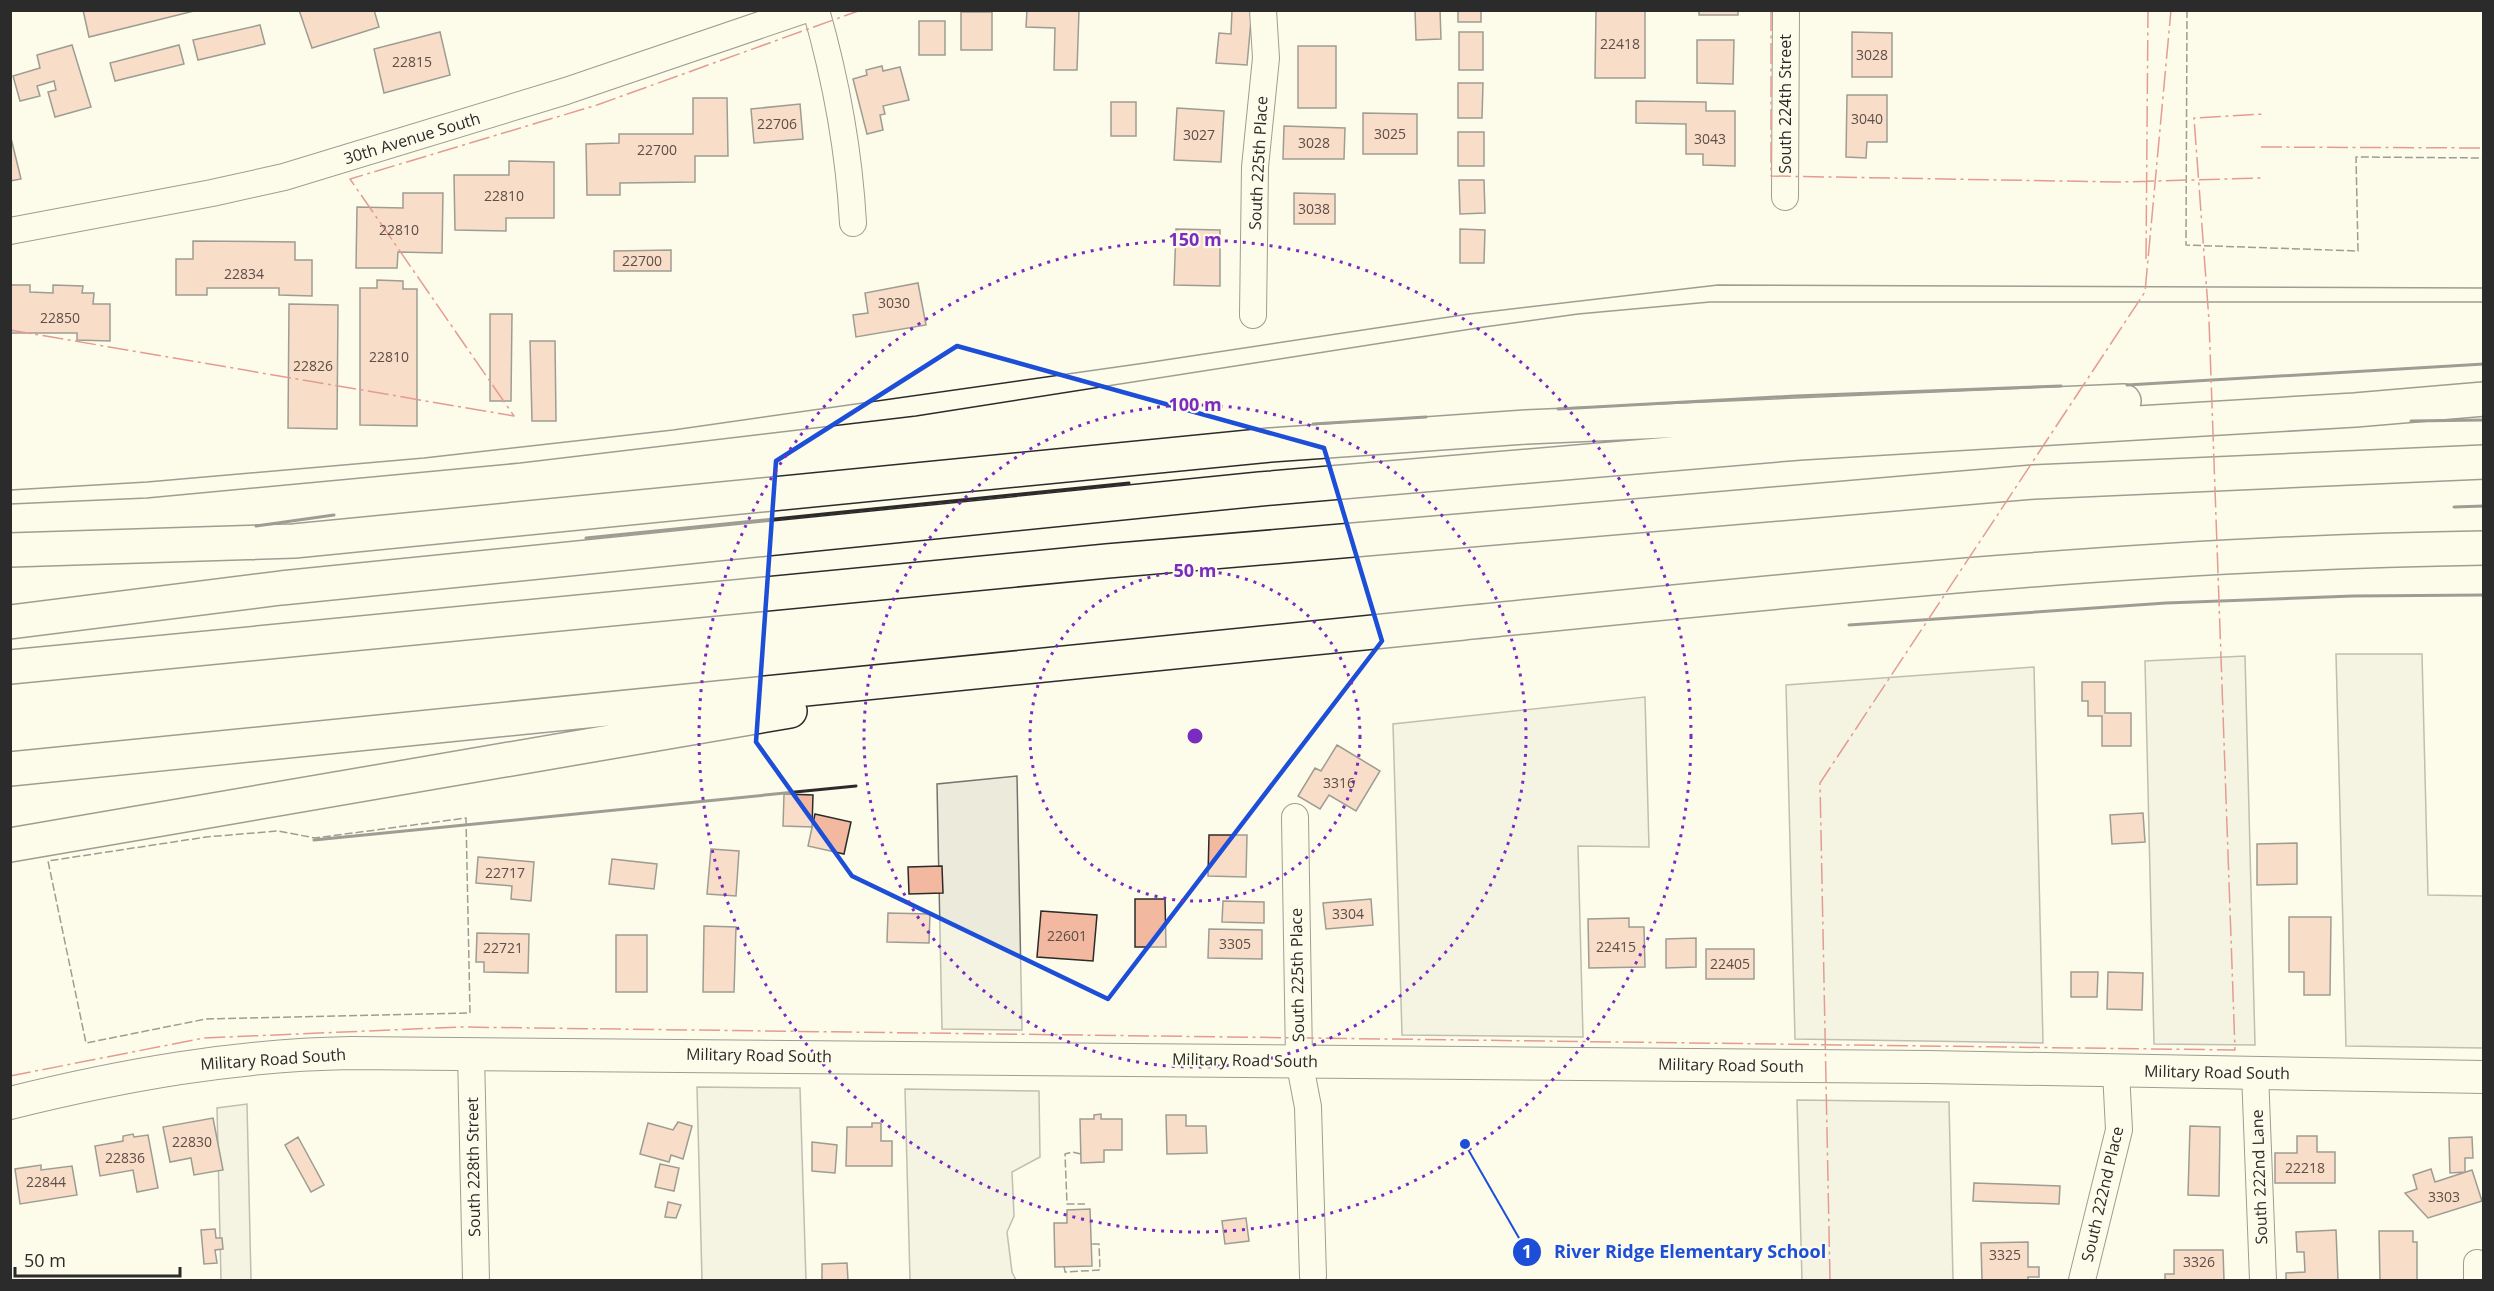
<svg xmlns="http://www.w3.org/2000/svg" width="2494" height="1291" viewBox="0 0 2494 1291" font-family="'Open Sans',sans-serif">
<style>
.green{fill:#ecebdb;stroke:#74746e;stroke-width:1.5}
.building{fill:#f2b8a0;stroke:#2b2b2b;stroke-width:1.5}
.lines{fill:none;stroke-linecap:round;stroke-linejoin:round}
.minor-casing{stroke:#2b2b2b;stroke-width:28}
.major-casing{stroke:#2b2b2b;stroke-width:34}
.highway-casing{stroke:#2b2b2b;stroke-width:36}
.minor{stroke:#fdfbea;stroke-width:26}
.major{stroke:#fdfbea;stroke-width:32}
.highway{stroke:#fdfbea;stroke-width:33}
.tram{stroke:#2b2b2b;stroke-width:1.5}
.fence{stroke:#2b2b2b;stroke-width:1.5;stroke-dasharray:8 3;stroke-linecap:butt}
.wall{stroke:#2b2b2b;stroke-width:3}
.power{stroke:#c62828;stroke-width:1.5;stroke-dasharray:21 4.5 3 4.5;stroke-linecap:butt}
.marked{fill:none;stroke:#1d4ed8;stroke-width:4.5;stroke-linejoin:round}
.ring{fill:none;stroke:#7b2cbf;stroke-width:3;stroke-dasharray:3 6}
.labels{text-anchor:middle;stroke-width:4.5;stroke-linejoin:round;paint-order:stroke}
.number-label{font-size:14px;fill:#5d4e48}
.street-label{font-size:16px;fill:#2b2b2b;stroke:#fdfbea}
.centre{fill:#7b2cbf;stroke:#fdfbea;stroke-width:3}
.ring-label{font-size:18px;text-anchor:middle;font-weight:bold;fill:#7b2cbf;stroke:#fdfbea;stroke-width:4.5;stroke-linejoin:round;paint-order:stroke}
.leader{fill:none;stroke:#1d4ed8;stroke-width:2}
.callout-dot{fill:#1d4ed8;stroke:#fdfbea;stroke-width:2}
.mark-label{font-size:18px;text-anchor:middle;font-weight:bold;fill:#fff}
.callout-label{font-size:18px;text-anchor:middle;font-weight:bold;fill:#1d4ed8;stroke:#fdfbea;stroke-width:4.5;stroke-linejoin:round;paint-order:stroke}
</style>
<rect width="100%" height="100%" fill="#fdfbea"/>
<path class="green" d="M2336,654h86l6,241 55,1v152l-137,-2z
M2245,656l10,389 -101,-1 -9,-383z
M2034,667l9,376 -248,-4 -9,-354z
M1645,697l4,150 -71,-1 5,191 -181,-2 -9,-311z
M1017,776l5,254 -80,-1 -5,-245z
M697,1087l103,1 6,192h-104z
M905,1089l134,2 1,66 -28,15 2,44 -7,16 5,40 4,8h-106z
M1797,1100l152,2 4,178h-151z
M247,1104l4,176h-30l-4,-172z"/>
<path class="building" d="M83,10h115l-109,27z
M299,10h75l5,17 -67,21z
M1027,10h52l-2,60h-23l1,-42 -29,-1z
M1232,10h20l-5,55 -31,-2 3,-30 12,1z
M1415,10h25l1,29 -25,1z
M1458,10h23v12h-23z
M1596,10h49v68h-50z
M1699,10h39v5h-39z
M961,12h31v38h-31z
M919,21h26v34h-26z
M260,25l5,19 -67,16 -5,-20z
M440,32l10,43 -66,18 -10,-44z
M1459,32h24v38h-24z
M1852,32l40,1v44h-40z
M1697,40h37l-1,44 -36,-1z
M72,45l19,62 -36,10 -7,-25 8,-2 -2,-9 -17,5 3,10 -20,5 -7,-25 27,-8 -3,-13z
M179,45l5,19 -69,17 -5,-18z
M1298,46h38v62h-38z
M882,66l1,5 17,-4 9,33 -26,6 2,8 -5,1 3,15 -16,4 -14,-55 14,-4 -1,-5z
M1458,83h25l-1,35h-24z
M1847,95h40v47h-20l-1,16 -20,-1z
M693,98h34l1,58h-33v26l-75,1v12h-33l-1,-51 33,-1v-9h74z
M1636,101l70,1v9h29v55l-32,-1v-11h-17v-30l-50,-1z
M1111,102h25v34h-25z
M800,104l3,35 -49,4 -3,-34z
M1177,108l47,3 -3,51 -47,-2z
M1363,113l54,1v40h-54z
M1284,126l61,2 -1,31h-61z
M1458,132h26v34h-26z
M10,134l11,45 -11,2z
M509,161l45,1v56h-48v13l-51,-1 -1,-55h55z
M1459,180h25l1,33 -25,1z
M403,193h40l-1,60 -44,-1 -1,16h-41l1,-61 46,1z
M1294,193l41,1v30h-41z
M1176,229l44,1v56l-46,-1z
M1460,229l25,1 -1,33h-24z
M193,241l102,1v18h17v36l-33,-1v-7h-72v7h-31v-36h17z
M671,250v21h-57v-20z
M377,280l26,1v8h14v137l-57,-1v-137h17z
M918,283l8,42 -70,12 -3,-22 15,-2 -3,-20z
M10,285h20v7l23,1v-8l30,1 -1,7h12l-1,11h17v37l-33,-1v-7h-67z
M289,304l49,1 -1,124 -49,-1z
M490,314h22l-1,87h-21z
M530,341h25l1,80h-24z
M2082,682h23v31h26v33h-29v-30h-14v-15h-6z
M1337,745l43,26 -24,40 -27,-16 -9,14 -22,-13 17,-28 6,3z
M784,794l29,1 -1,32 -29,-1z
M2143,813l2,29 -33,2 -2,-29z
M815,814l36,8 -7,32 -36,-8z
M1209,835h38l-1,42 -38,-1z
M2297,843v41l-40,1v-41z
M711,849l28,2 -3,45 -29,-2z
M478,857l56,5 -3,39 -20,-2 1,-13 -36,-3z
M612,859l45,5 -3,25 -45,-5z
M942,866l1,27 -34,1 -1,-27z
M1135,899h30l1,48h-31z
M1371,899l2,26 -47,4 -3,-26z
M1223,901l41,1v21l-42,-1z
M1041,911l56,4 -4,46 -56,-4z
M888,913l42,1 -1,29 -42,-1z
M2289,917h42l-1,78h-26v-23h-15z
M1629,918v9h15l1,40 -56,1 -1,-49z
M704,926l32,1 -2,65h-31z
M1209,929l53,1v29l-54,-1z
M477,933l52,1 -1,39 -44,-1v-10h-8z
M616,935h31v57h-31z
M1696,938v29l-30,1v-29z
M1706,949h48v30h-48z
M2071,972h27l-1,25h-26z
M2108,972l35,1 -1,37 -35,-1z
M1101,1114v5h21v31h-18v12l-23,1 -1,-44h14v-4z
M1166,1115h20v11h20l1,27 -40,1z
M213,1118l10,52 -29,5 -3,-17 -21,4 -7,-35z
M678,1122l14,4 -9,33 -12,-4 -2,7 -29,-8 8,-31 25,7z
M872,1123h9v18h11v25h-46l1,-39h25z
M2190,1126l30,1 -1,69 -31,-1z
M133,1134l1,3 14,-2 10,53 -21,4 -4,-22 -33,6 -5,-30 28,-5v-5z
M2297,1136h20v16h18v31h-60v-30h22z
M298,1137l26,48 -13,7 -26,-47z
M2472,1137l1,21h-8v14l-15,1 -1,-35z
M812,1142l25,3 -2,28 -23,-2z
M660,1164l19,4 -5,23 -19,-4z
M41,1165v5l31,-4 5,29 -57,9 -5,-35z
M2431,1169l4,13 37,-12 10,31 -54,17 -23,-25 12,-4 -4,-14z
M1974,1183l86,3 -1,18 -86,-3z
M668,1202l13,3 -5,13 -11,-1z
M1090,1209l2,57 -37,1 -1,-44h13v-13z
M1246,1218l3,23 -24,3 -3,-23z
M215,1229l1,9h6l1,11 -8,1 2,13 -13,1 -3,-34z
M2336,1230l2,50h-52v-7l19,-1 -1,-20h-7l-1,-20z
M2379,1231h34v11h4v38h-37z
M2028,1242v25h11v10h-11v3h-46l-1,-37z
M2174,1250h49l1,30h-59v-6h9z
M847,1263l1,17h-26v-16z"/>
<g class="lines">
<defs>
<path id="minor" d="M816,10c20,70 33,140 37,213
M1785,197l1,-187
M10,231l202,-38 72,-16 282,-86 238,-81
M1253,315l2,-148 11,-109 -3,-48
M1295,817l4,243 9,47 5,169
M471,1053l5,227
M2255,1073l8,207
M2477,1263v17
M2082,1280l37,-150 -3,-59"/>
<path id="major" d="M10,1103c113,-28 225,-48 341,-50l1577,14 556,10"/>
<path id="highway" d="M10,550l284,-9 976,-96 256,-18 598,-26
M10,622l271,-34 979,-99 539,-46 556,-33 129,-11
M10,667l1097,-106 927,-79 450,-20
M10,769c485,-46 969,-99 1453,-146 339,-34 679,-70 1021,-75
M10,845l780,-134"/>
</defs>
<use href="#minor" class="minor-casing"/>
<use href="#major" class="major-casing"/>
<use href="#highway" class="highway-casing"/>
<use href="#minor" class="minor"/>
<use href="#major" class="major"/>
<use href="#highway" class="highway"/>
<path class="tram" d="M10,490l137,-8 277,-24 249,-28 472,-67 324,-49 249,-29 766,3
M10,504l137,-6 373,-35 396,-47 568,-89 94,-13 132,-12h774"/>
<path class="fence" d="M2187,10l-1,235 172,6 -2,-94 128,1
M466,818l4,195 -264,6 -120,24 -38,-182 158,-24 72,-6 37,7z
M1081,1154l-9,-2 -7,2 2,50h18
M1064,1266l1,6 35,-2 -1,-26h-8"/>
<path class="wall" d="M2127,385l357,-21
M1558,409l237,-13 266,-10
M2411,421l73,-1
M1313,424l113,-7
M2454,507l30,-1
M256,526l78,-11
M586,538l543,-55
M1849,625l317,-22 187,-7 131,-1
M314,840l542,-54"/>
<path class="power" d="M1771,10v166l349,6 141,-4
M2261,147l223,1
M2146,259l2,-249
M10,330l504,86 -164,-237 247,-74 264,-95
M10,1076l194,-38 256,-11 1775,23 -26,-729 -15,-203 70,-4
M1830,1280l-10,-497 325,-491 26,-282"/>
</g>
<path d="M0 0H2494V1291H0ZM957,346l367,102 58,193 -274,358 -256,-123 -96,-134 20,-281z" fill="#fdfbea" fill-opacity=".55" fill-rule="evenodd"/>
<path class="marked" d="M957,346l367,102 58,193 -274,358 -256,-123 -96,-134 20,-281z"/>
<g class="ring">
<circle cx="1195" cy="736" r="165"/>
<circle cx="1195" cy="736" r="331"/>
<circle cx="1195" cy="736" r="496"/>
</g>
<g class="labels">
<g class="number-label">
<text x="1620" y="49">22418</text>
<text x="1872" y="60">3028</text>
<text x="412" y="67">22815</text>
<text x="1867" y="124">3040</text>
<text x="777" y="129">22706</text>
<text x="1390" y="139">3025</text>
<text x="1199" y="140">3027</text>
<text x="1710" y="144">3043</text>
<text x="1314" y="148">3028</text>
<text x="657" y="155">22700</text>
<text x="504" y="201">22810</text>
<text x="1314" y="214">3038</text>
<text x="399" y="235">22810</text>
<text x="642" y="266">22700</text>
<text x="244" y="279">22834</text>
<text x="894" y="308">3030</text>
<text x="60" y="323">22850</text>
<text x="389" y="362">22810</text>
<text x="313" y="371">22826</text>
<text x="1339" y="788">3316</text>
<text x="505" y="878">22717</text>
<text x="1348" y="919">3304</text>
<text x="1067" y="941">22601</text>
<text x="1235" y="949">3305</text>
<text x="1616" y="952">22415</text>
<text x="503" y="953">22721</text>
<text x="1730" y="969">22405</text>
<text x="192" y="1147">22830</text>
<text x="125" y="1163">22836</text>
<text x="2305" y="1173">22218</text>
<text x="46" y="1187">22844</text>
<text x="2444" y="1202">3303</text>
<text x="2005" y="1260">3325</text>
<text x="2199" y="1267">3326</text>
</g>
<g class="street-label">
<text transform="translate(1785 104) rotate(-90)" y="6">South 224th Street</text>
<text transform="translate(412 138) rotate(-17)" y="6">30th Avenue South</text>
<text transform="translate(1258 163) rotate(-87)" y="6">South 225th Place</text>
<text transform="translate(1297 975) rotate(-91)" y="6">South 225th Place</text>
<text transform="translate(759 1055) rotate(1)" y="6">Military Road South</text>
<text transform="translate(273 1059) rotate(-4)" y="6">Military Road South</text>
<text transform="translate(1245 1060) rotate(1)" y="6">Military Road South</text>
<text transform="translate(1731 1065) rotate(1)" y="6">Military Road South</text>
<text transform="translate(2217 1072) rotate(1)" y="6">Military Road South</text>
<text transform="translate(473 1167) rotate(-91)" y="6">South 228th Street</text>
<text transform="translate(2259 1177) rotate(-92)" y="6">South 222nd Lane</text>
<text transform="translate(2102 1194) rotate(-77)" y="6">South 222nd Place</text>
</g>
</g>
<circle cx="1195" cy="736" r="9" class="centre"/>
<g class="ring-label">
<text x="1195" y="246">150 m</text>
<text x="1195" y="411">100 m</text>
<text x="1195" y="577">50 m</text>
</g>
<path class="leader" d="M1465 1144L1527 1252"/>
<g class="callout-dot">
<circle cx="1465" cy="1144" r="6"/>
<circle cx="1527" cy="1252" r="15"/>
</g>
<g class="mark-label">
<text x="1527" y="1258">1</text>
</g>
<g class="callout-label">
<text x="1690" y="1258">River Ridge Elementary School</text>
</g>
<rect width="2494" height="1291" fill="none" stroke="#2b2b2b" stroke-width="24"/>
<path d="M15 1267v9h165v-9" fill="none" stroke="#2b2b2b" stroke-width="3"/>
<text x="24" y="1267" font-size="18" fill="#2b2b2b" stroke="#fdfbea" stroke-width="4.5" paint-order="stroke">50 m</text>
</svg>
